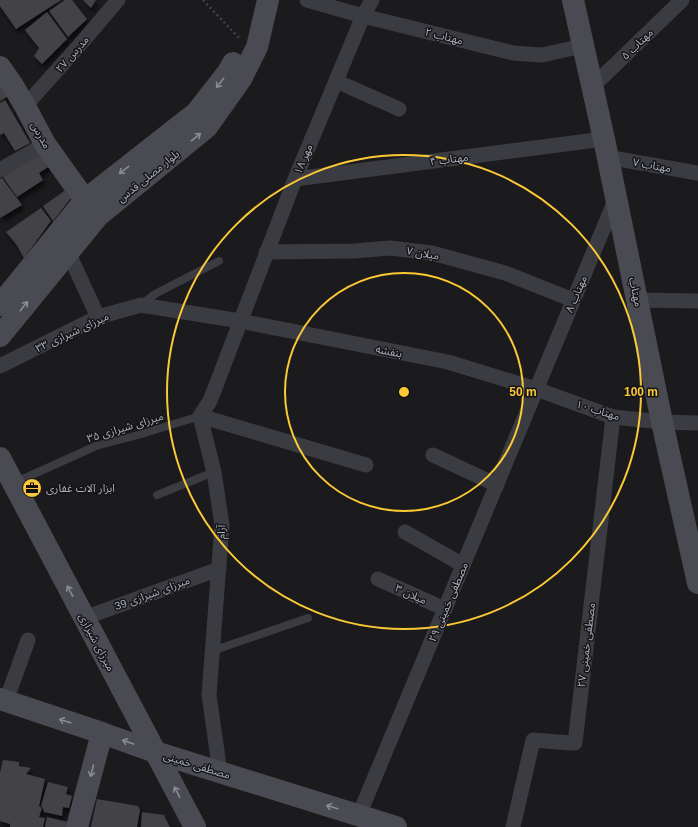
<svg xmlns="http://www.w3.org/2000/svg" width="698" height="827" viewBox="0 0 698 827" font-family="Arial,'Noto Sans Arabic',sans-serif">
<style>
.building{fill:#424247;filter:url(#shadow)}
.lines{fill:none;stroke-linecap:round;stroke-linejoin:round}
.path{stroke:#414349;stroke-width:2.5;stroke-dasharray:2 3;stroke-linecap:butt}
.lane{stroke:#3b3c42;stroke-width:8}
.street{stroke:#3b3c42;stroke-width:15}
.secondary{stroke:#494a52;stroke-width:22}
.oneway{stroke:#898c98}
.ring{fill:none;stroke:#fac935;stroke-width:2}
.labels{text-anchor:middle;stroke-width:3;stroke-linejoin:round;paint-order:stroke}
.street-label{font-size:11px;fill:#acb0bd;stroke:#151518}
.poi-label{font-size:11px;fill:#acb0bd;stroke:#151518;text-anchor:start}
.centre{fill:#fac935;stroke:#151518;stroke-width:2}
.ring-label{font-size:12px;text-anchor:middle;font-weight:bold;fill:#fac935;stroke:#151518;stroke-width:3;stroke-linejoin:round;paint-order:stroke}
</style>
<defs>
<filter id="shadow"><feDropShadow dx="2.5" dy="4.5" stdDeviation="2" flood-color="#0009"/></filter>
</defs>
<rect width="100%" height="100%" fill="#1b1a1d"/>
<path class="building" d="M0,0h61l-45,29 -16,-23z
M65,0h7l15,19 -19,18 -19,-26z
M83,0h13l-5,8z
M47,12l20,27 -25,25 -8,-8 5,-8 -14,-18z
M0,73l7,24 -7,4z
M5,100l25,43 -15,8 -11,-18 -4,2v-32z
M39,148l12,17 -12,8 4,7 -26,17 -14,-20z
M2,178l20,27 -22,13v-39z
M70,187l4,7 -21,27 -10,-15z
M41,208l10,13 -27,37 -8,-14 -10,-12z
M3,760l16,2v4l12,2 -5,6 19,5 -6,27 3,2 -3,9 6,1 -2,9h-33v-3l-10,-3v-48z
M48,782l20,5 -2,7 6,2 -3,12 -6,-1 -1,9 -18,-4 -1,-4 -2,-2z
M97,799l41,7 2,4 -3,17h-46z
M142,812l22,3 6,12h-29z
M47,817l25,6 -1,4h-26z"/>
<g class="lines">
<path class="path" d="M203,0l37,39"/>
<path class="lane" d="M141,305l14,-11 64,-33
M14,483l82,-37 42,-11 62,-19
M157,495l57,-23
M212,651l96,-33"/>
<path class="street" d="M307,0l56,16 150,37 29,2 41,-9
M336,81l63,28
M592,87l90,-87
M25,106l52,-58 41,-48
M607,157l91,16
M0,170l45,-26
M295,179l309,-40
M68,252l30,65
M266,252l88,-1 36,-3 42,5 73,20 68,27
M637,300l61,1
M0,366l98,-49 43,-12 99,16 208,41 88,27 77,28 49,5 36,1
M200,416l10,-15 85,-222 41,-98 27,-65 9,-16
M200,416l14,56 8,53 -13,170 11,77
M200,416l166,49
M433,455l64,30
M405,532l58,33
M378,579l67,30
M84,618l135,-49
M6,701l22,-61
M359,815l257,-617
M513,827l20,-87 38,3h4l38,-326"/>
<path class="secondary" d="M573,0l31,139 58,283 36,161
M0,67l12,17 13,22 20,38 40,56
M0,305l85,-105 111,-87 32,-41 5,-9
M0,336l98,-120 109,-89 34,-48 16,-32 11,-47
M0,458l195,369
M0,699l102,34 53,19 241,75
M77,827l25,-94"/>
</g>
<defs><path id="oneway-shaft" d="M-6 0H5M1.5-3L5.5 0L1.5 3" fill="none" stroke-width="1.6" stroke-linecap="round" stroke-linejoin="round"/></defs>
<g class="oneway">
<use href="#oneway-shaft" transform="translate(220 83) rotate(128)"/>
<use href="#oneway-shaft" transform="translate(196 137) rotate(-39)"/>
<use href="#oneway-shaft" transform="translate(124 170) rotate(142)"/>
<use href="#oneway-shaft" transform="translate(24 306) rotate(-51)"/>
<use href="#oneway-shaft" transform="translate(70 591) rotate(-118)"/>
<use href="#oneway-shaft" transform="translate(65 721) rotate(-162)"/>
<use href="#oneway-shaft" transform="translate(128 742) rotate(-161)"/>
<use href="#oneway-shaft" transform="translate(92 771) rotate(104)"/>
<use href="#oneway-shaft" transform="translate(177 792) rotate(-118)"/>
<use href="#oneway-shaft" transform="translate(332 807) rotate(-163)"/>
</g>
<g class="ring">
<circle cx="404" cy="392" r="119"/>
<circle cx="404" cy="392" r="237"/>
</g>
<defs>
<symbol id="office-disc" viewBox="-11 -11 22 22"><circle r="9.5" fill="#fac935" stroke="#151518"/><path d="M-6-3h4V-5.5h4V-3h4V5H-6ZM-1-4.5V-3h2v-1.5ZM-6 0V1H6V0Z" fill="#111"/></symbol>
</defs>
<g fill-rule="evenodd">
<use href="#office-disc" x="21" y="477" width="22" height="22"/>
</g>
<g class="labels">
<g class="street-label">
<text transform="translate(444 36) rotate(14)" y="4">مهتاب ۲</text>
<text transform="translate(637 44) rotate(-44)" y="4">مهتاب ۵</text>
<text transform="translate(72 54) rotate(-49)" y="4">مدرس ۲۷</text>
<text transform="translate(41 135) rotate(60)" y="4">مدرس</text>
<text transform="translate(303 159) rotate(-67)" y="4">مهر ۱۸</text>
<text transform="translate(449 159) rotate(-7)" y="4">مهتاب ۴</text>
<text transform="translate(652 165) rotate(10)" y="4">مهتاب ۷</text>
<text transform="translate(148 176) rotate(-39)" y="4">بلوار مصلی قدس</text>
<text transform="translate(423 253) rotate(10)" y="4">میلان ۷</text>
<text transform="translate(636 292) rotate(78)" y="4">مهتاب</text>
<text transform="translate(576 294) rotate(-67)" y="4">مهتاب ۸</text>
<text transform="translate(72 332) rotate(-25)" y="4">میرزای شیرازی ۳۳</text>
<text transform="translate(389 351) rotate(11)" y="4">بنفشه</text>
<text transform="translate(598 410) rotate(17)" y="4">مهتاب ۱۰</text>
<text transform="translate(125 427) rotate(-17)" y="4">میرزای شیرازی ۳۵</text>
<text transform="translate(221 532) rotate(-88)" y="4">آرام</text>
<text transform="translate(152 593) rotate(-20)" y="4">میرزای شیرازی 39</text>
<text transform="translate(411 594) rotate(24)" y="4">میلان ۳</text>
<text transform="translate(448 602) rotate(-67)" y="4">مصطفی خمینی ۲۹</text>
<text transform="translate(97 642) rotate(62)" y="4">میرزای شیرازی</text>
<text transform="translate(586 645) rotate(-83)" y="4">مصطفی خمینی ۲۷</text>
<text transform="translate(197 765) rotate(17)" y="4">مصطفی خمینی</text>
</g>
<g class="poi-label">
<text x="46" y="492">ابزار آلات غفاری</text>
</g>
</g>
<circle cx="404" cy="392" r="6" class="centre"/>
<g class="ring-label">
<text x="523" y="396">50 m</text>
<text x="641" y="396">100 m</text>
</g>
</svg>
